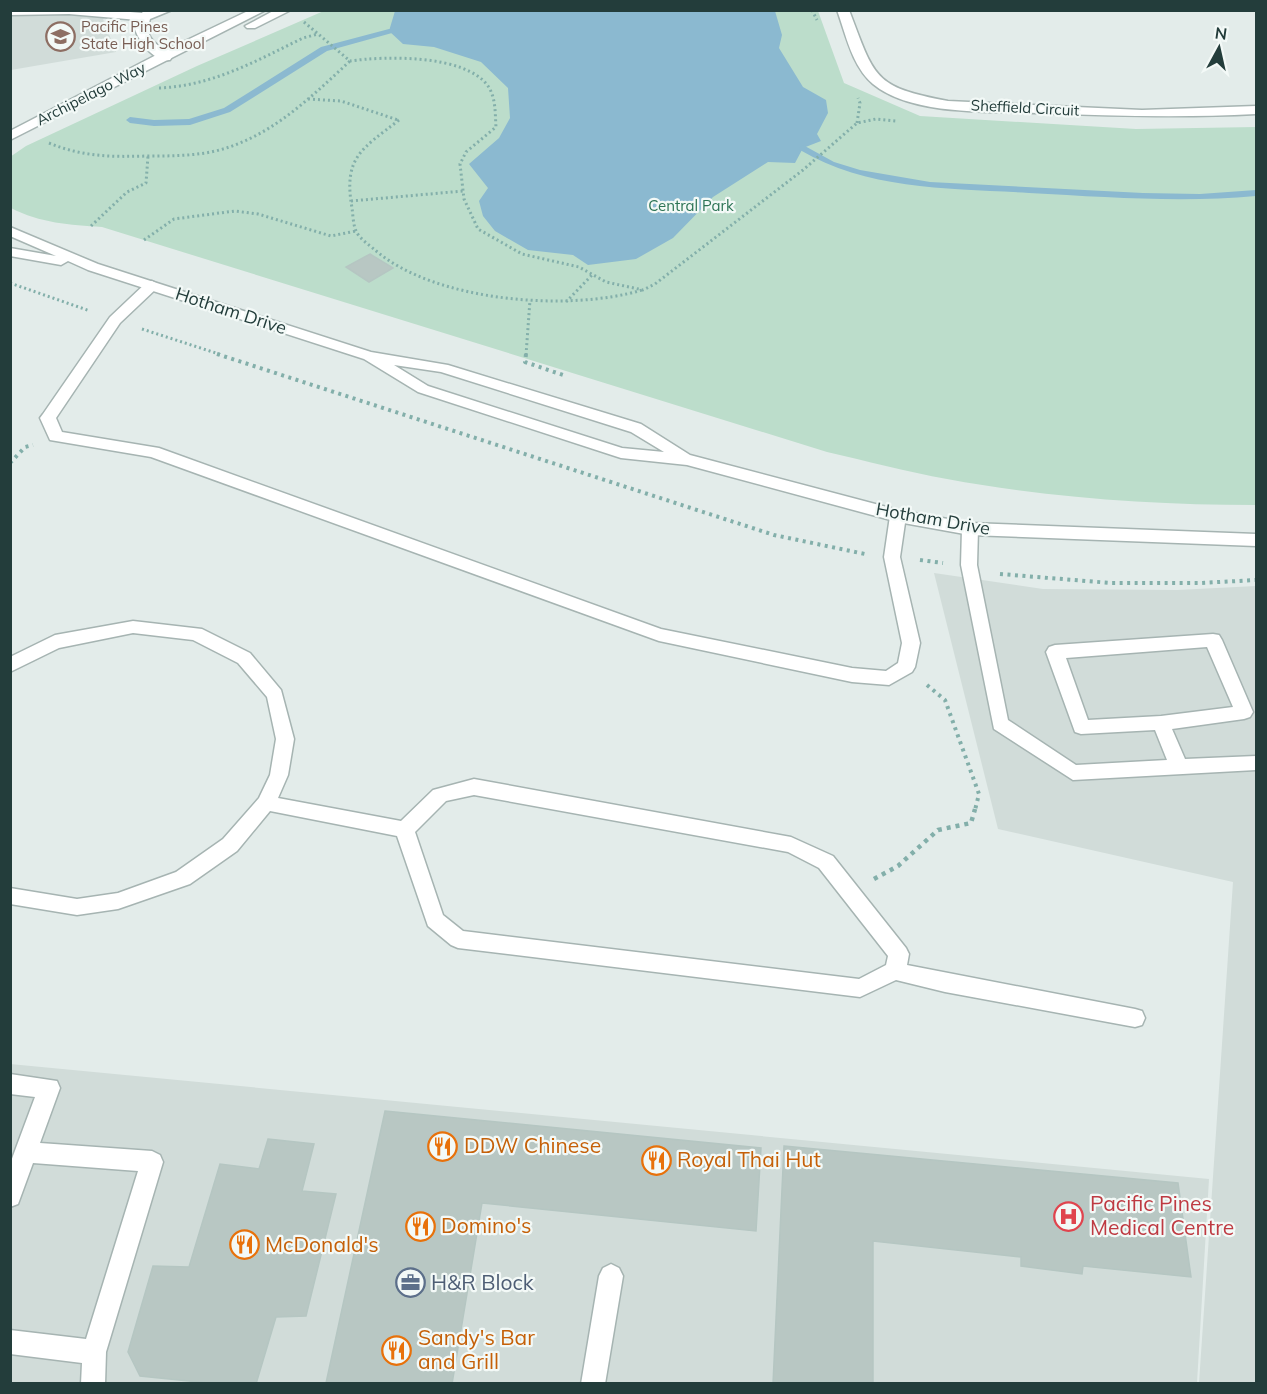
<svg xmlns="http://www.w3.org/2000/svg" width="1267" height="1394" viewBox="0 0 1267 1394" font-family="Mulish,sans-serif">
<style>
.built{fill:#d1dcd9}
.green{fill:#bcddcb}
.water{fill:#8bb9d0}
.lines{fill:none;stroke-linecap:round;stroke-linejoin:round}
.stream{fill:#8bb9d0;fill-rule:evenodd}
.building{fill:#b8c7c3;stroke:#b5c6c2;stroke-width:1.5}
.service-casing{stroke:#a6b4b2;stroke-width:3}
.minor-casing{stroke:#a6b4b2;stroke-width:3}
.tertiary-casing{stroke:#a6b4b2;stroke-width:3}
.path-far2{stroke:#83afaa;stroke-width:3;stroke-dasharray:2 3;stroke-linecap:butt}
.path-far1{stroke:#83afaa;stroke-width:4;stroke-dasharray:3 4.5;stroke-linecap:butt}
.path{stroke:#83afaa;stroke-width:4.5;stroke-dasharray:4 5;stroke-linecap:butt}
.service{fill:#fff;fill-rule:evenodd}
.minor{fill:#fff;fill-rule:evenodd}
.tertiary{fill:#fff;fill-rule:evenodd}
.labels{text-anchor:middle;stroke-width:4.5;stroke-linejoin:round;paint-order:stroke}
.far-education-label{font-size:15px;fill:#785e54;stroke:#f3f9f7;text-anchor:start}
.far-street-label{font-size:15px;fill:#233d3b;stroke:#f3f9f7}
.far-park-label{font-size:15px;fill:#2d7455;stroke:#f3f9f7}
.street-label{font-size:18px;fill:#233d3b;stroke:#f3f9f7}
.near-food-label{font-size:21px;fill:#c56008;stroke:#f3f9f7;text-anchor:start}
.near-health-label{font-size:21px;fill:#be3a42;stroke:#f3f9f7;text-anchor:start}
.near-service-label{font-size:21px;fill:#4e5e75;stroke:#f3f9f7;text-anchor:start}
</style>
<rect width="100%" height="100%" fill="#e3ecea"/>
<path class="built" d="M11,11h105l-13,8 13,33 -105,18z
M934,573l109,16 134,1 79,-4v797h-57l34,-501 -235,-53z
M10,1064l1199,115 -12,204h-1186z"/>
<path class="green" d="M326,10l492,1 26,72 76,33 216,13 120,-2v378c-103,0 -207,-7 -309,-26 -40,-7 -80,-18 -120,-27l-725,-225c-32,-2 -62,-4 -91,-19l-1,-51 16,-11 171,-80z"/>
<path class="water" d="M395,11h380l7,24 -3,13 24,39 23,13 2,13 -11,21 4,7 -18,7 -8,15 -27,-1 -55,35 -40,41 -37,21 -48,6 -15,-10 -45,-5 -33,-19 -12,-15 -4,-15 9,-13 -19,-24 30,-26 11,-20 -2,-30 -27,-26 -47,-15 -31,-3 -14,-13z"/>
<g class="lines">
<path class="stream" d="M389,29h3v4l-65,18 -97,61 -40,13 -36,1 -24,-3 -4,-3 4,-3 24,3 35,-1 35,-11 97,-61z
M803,145l31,17 26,8 70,12 213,11 57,1 56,-4v6c-75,7 -151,1 -227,-3 -77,-5 -160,-2 -229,-43l-1,-2z"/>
</g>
<path class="building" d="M370,254l23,14 -24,14 -23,-15z
M385,1111l376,37 -5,83 -274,-28 -30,181 -126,-1z
M268,1139l46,5 -12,47 34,3 -30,122 -30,1 -20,67h-38l-78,-8 -12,-24 25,-86 36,1 31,-103 39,5z
M784,1146l394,37 13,94 -108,-11 -1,8 -61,-8v-9l-148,-16v143h-100z"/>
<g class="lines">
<defs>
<path id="service" d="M10,10h97l35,3 2,-3h28l-22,9c-7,23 9,24 22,38l-2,3c-16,2 -31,-18 -35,-31l3,-9 -69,-6 -59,1z
M152,281l7,4 -2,3 -37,35 -64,95 6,14 97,16 502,181 191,39 34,3 12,-8 4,-20 -18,-86 6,-41 2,-4h12l2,4 -6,41 20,86 -5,24 -3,5 -23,13 -37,-3 -193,-41 -508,-184 -101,-17 -10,-22 3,-4 67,-97 37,-35z
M970,523l6,2 2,4 -1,36 31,155 68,45 91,-5 -12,-30 -74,4 -6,-2 -29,-80 3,-5 6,-2 158,-11 6,1 3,5 31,72 -3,5 -6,2 -72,10 13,30 71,-3v14l-183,10 -79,-51 -33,-164 1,-36 2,-4zM1207,647l26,60 -72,9 -73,4 -22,-62z
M133,621l69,8 48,24 31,37 13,49 -6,36 -10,23 123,23 32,-31 41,-11 317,58 42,19 73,92 3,6 -2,11 228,44 7,2 3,7 -3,7 -7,2 -190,-35 -49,-12 -36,17 -402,-49 -7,-3 -23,-19 -31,-90 -127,-25 -33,40 -47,33 -72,25 -41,6 -67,-11v-16l67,11 41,-6 58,-21 47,-33 36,-41 11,-23 6,-36 -9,-42 -29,-34 -45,-23 -60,-7 -74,15 -49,24v-15l45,-22zM474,795l314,57 31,16 69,88 -2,9 -27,14 -396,-48 -20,-16 -28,-83 31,-31z
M10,1074l47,7 3,7 -20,55 112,8 8,4 3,7 -57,190 -1,32h-24l1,-21 -72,-9v-24l76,9 52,-168 -105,-8 -15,41 -8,3v-43l25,-67 -25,-3z
M611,1264l8,4 4,8 -18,108h-24l18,-108 4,-8z"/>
<path id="minor" d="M837,10h12c26,68 24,77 99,91l194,9 114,-4v8c-73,4 -145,2 -219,-1 -48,-2 -125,3 -164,-29 -21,-18 -27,-49 -36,-74z"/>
<path id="tertiary" d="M250,10h16l-256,130v-9l152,-79z
M275,10h16l-36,18h-8l-2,-2z
M10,227l88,37 273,88 77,13 193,59 49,31 208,55 72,13 286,11v12l-286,-11 -72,-13 -211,-57 -66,-7 -203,-66 -54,-33 -276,-89 -20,-9 -7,4 -51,-9v-8l46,8 -46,-20zM394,365l47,7 190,60 33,20 -42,-4 -194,-62z"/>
</defs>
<use href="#service" class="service-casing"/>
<use href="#minor" class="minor-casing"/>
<use href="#tertiary" class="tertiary-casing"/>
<path class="path-far2" d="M812,10l5,10
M304,22l46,39c35,-5 115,-7 138,25 8,12 7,27 8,41l-30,25 -6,12 4,35 14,30 44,25 57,13 27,15 37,8 12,-6 148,-114 54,-47 19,-4 20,2
M159,88c53,-2 97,-27 144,-50l15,-4
M308,99l33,2 57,19
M399,120c-37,29 -56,37 -47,88 1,7 1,16 4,23 3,7 13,14 19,19 60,52 194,62 267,40
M857,123l3,-20 -2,-5
M49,143c34,14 63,14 98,13 22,0 43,0 64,-4 57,-12 98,-53 139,-91
M351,201l112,-10
M91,226l36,-34 19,-9 2,-27
M144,240l30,-21 61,-8 23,3 73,22 25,-5
M10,283l80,28
M566,302l27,-28
M142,329l80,26
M526,355l4,-55"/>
<path class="path-far1" d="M217,354l557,181 91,19
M526,354l-1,8 38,13 -3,3
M10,463l15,-16 8,-2
M920,560l23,3
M1000,574l111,9h90l55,-3
M927,685l18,15 34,94 -4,16"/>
<path class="path" d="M874,879l24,-13 40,-36 33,-7 4,-14"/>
<use href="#service" class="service"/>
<use href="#minor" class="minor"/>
<use href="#tertiary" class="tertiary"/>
</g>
<defs>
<symbol id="school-ring" viewBox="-11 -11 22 22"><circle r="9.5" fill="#f3f9f7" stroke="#8d6e63" stroke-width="1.5"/><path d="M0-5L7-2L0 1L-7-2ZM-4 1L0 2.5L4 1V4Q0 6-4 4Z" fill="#8d6e63"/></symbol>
<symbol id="restaurant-ring" viewBox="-11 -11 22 22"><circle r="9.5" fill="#f3f9f7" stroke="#e8710a" stroke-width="1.5"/><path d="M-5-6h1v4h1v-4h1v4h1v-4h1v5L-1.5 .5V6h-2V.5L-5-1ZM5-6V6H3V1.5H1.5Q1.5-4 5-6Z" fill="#e8710a"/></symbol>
<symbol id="hospital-ring" viewBox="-11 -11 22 22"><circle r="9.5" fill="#f3f9f7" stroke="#e0444e" stroke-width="1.5"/><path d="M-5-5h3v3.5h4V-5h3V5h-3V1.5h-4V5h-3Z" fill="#e0444e"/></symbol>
<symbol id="office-ring" viewBox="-11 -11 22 22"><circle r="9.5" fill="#f3f9f7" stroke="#5c6f8a" stroke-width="1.5"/><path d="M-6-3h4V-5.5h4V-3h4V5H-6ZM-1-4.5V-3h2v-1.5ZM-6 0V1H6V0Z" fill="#5c6f8a"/></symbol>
</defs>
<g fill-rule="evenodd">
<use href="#school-ring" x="44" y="20" width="33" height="33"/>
<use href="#restaurant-ring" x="426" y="1130" width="33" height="33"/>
<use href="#restaurant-ring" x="640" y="1144" width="33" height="33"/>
<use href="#hospital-ring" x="1052" y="1200" width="33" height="33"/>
<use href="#restaurant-ring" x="404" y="1210" width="33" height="33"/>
<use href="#restaurant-ring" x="228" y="1228" width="33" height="33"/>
<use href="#office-ring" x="394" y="1266" width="33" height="33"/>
<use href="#restaurant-ring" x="380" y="1334" width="33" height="33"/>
</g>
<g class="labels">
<g class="far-education-label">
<text x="81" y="32">Pacific Pines<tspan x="81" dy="17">State High School</tspan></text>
</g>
<g class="far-street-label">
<text transform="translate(91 94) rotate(-27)" y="5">Archipelago Way</text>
<text transform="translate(1025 108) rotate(3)" y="5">Sheffield Circuit</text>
</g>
<g class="far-park-label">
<text x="691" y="211">Central Park</text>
</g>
<g class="street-label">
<text transform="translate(231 311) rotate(18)" y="6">Hotham Drive</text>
<text transform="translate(933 519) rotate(10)" y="6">Hotham Drive</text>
</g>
<g class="near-food-label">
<text x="464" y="1153">DDW Chinese</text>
<text x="677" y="1167">Royal Thai Hut</text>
<text x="441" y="1233">Domino's</text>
<text x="265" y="1252">McDonald's</text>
<text x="418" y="1345">Sandy's Bar<tspan x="418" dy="24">and Grill</tspan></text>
</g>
<g class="near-health-label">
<text x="1090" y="1211">Pacific Pines<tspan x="1090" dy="24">Medical Centre</tspan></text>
</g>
<g class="near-service-label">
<text x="431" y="1290">H&amp;R Block</text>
</g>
</g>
<rect width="1267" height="1394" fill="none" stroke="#233d3b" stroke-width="24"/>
<g transform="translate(1219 48) rotate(8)" stroke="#f3f9f7" stroke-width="4.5" paint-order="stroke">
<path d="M0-4.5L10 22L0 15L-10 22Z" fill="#233d3b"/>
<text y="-9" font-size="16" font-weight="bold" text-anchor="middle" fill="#233d3b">N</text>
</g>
</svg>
